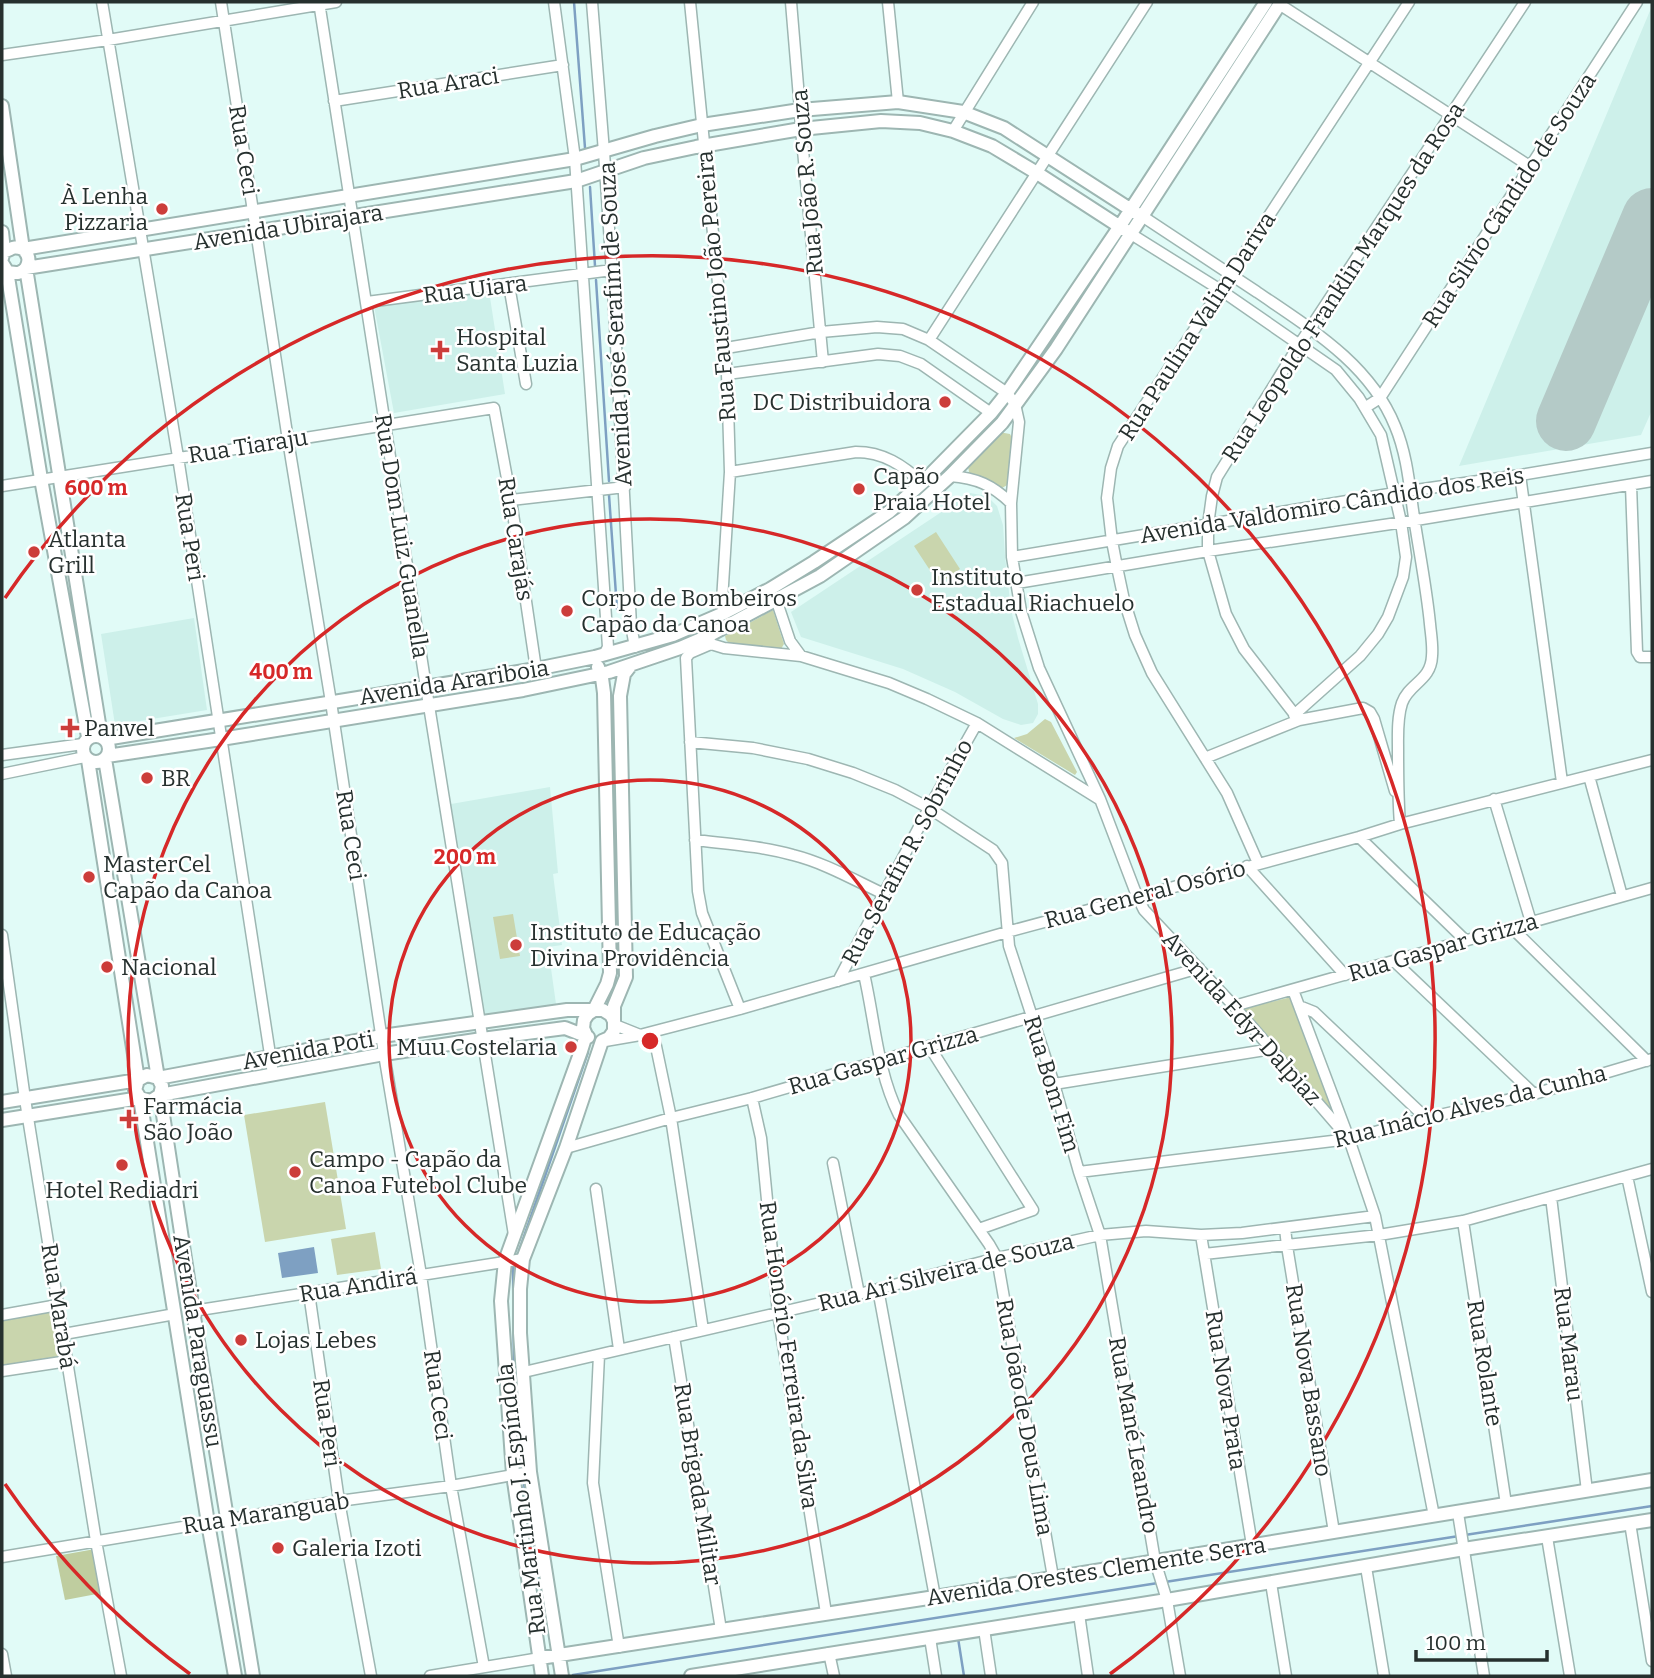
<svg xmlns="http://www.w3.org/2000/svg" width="1654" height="1678" viewBox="0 0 1654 1678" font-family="Bitter,serif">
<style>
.built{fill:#cdf0ea}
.green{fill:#c9d5ad}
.forest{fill:#bfcd9f}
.water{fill:#7ea0c2}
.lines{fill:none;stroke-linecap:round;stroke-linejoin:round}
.stream{stroke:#7ea0c2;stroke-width:2.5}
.runway{stroke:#b4cac7;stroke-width:60}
.minor-casing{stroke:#9db6b2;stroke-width:13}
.major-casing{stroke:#9db6b2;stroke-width:16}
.minor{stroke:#fff;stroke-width:10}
.major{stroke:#fff;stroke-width:12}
.ring{fill:none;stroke:#d62828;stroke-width:3.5}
.poi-dot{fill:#cc3d3a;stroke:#fff;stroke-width:2.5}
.labels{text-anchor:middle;stroke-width:5;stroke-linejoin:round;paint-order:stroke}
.street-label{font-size:23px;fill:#26302e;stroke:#fff}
.poi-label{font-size:23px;fill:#26302e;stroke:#fff;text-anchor:start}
.centre{fill:#d62828;stroke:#fff;stroke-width:3.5}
.ring-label{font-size:21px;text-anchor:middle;font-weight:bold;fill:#d62828;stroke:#fff;stroke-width:5;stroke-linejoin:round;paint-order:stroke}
</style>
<rect width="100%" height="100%" fill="#e1fbf7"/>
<path class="built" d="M1652,6v404l-11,25 -182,31z
M489,291l16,103 -111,19 -20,-107z
M970,493l17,3 10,10 6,19 2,31 6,54 7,28 20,66v10l-5,9 -12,2 -18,-6 -48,-27 -52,-23 -102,-32 -10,-25z
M194,618l13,92 -92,15 -14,-91z
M550,787l8,86 -5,1 9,71 -14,2 8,57 -72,12 -33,-212z"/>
<path class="green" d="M999,432l11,2 2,4 -3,46 -7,4 -30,-12 -3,-4 -1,-5z
M936,532l24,37 -21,15 -25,-38z
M773,610l11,34 -3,5 -52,-6 -3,-3 -1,-4z
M1045,719l6,3 26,50 -2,3 -61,-37 13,-4z
M513,914l7,42 -20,3 -7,-42z
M1291,997l44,117 -93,-105z
M325,1102l21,127 -81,13 -21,-127z
M375,1232l6,37 -44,6 -6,-36z
M54,1311l6,45 -58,9v-45z"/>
<path class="forest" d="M95,1549l7,44 -37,7 -9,-44z"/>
<path class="water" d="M314,1247l4,26 -36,5 -4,-25z"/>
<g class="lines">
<path class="stream" d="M574,2l11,146
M590,187l5,79
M596,280l13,201
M609,495l8,114
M611,714l5,259
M608,1003l4,-16
M519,1251l69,-199
M514,1265l-1,3 1,107 8,90
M523,1478l29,172
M1465,1535l187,-29
M1165,1582l294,-46
M958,1638l6,38
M573,1675l585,-92"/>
<path class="runway" d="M1566,421l86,-203"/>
<defs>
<path id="minor" d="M102,2l76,455 95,617
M221,2l67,438 43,262 53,352 37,221 30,211 33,181
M319,2l107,685 88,548
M554,2l21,157 33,488 -4,8
M592,2l12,150 9,137 18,336 4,22
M690,2l37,372 3,98 -8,129 2,12
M791,2l9,108 1,19 22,233
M888,2l10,100
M1279,4l252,163
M2,55l106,-15 228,-38
M334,101l229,-36
M953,131l80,-129
M1142,216c39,26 77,51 115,76 54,37 113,72 138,134 14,33 15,70 21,104 5,31 11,63 14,94 1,11 3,21 2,32 -1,25 -23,27 -30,47 -5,15 -4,32 -4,47 0,25 0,49 2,74
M1131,234l88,55 117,81 23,28 22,37 20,87 5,35 -3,20 -15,40 -10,17 -18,22 -66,59
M509,285l17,99
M367,302l245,-32
M929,340l218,-338
M726,348l95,-16 56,-5 26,2 26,11 78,53 8,11 4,18 -8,81 1,54 9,54 18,57 61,131 37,97 7,14 90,96 115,133
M727,374l151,-20 22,2 21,8 70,49
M1366,407l14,-9 257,-396
M730,472l126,-20c27,0 47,13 66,31
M1520,475l42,307
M950,476c27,2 42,9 61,27
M1631,485l6,167 3,5h12
M2,486l492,-78 17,92 25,169
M511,500l114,-13
M1012,557l383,-64 125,-18 132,-22
M1017,583l191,-32 196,-29 248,-41
M776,599l14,42 11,15
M708,636l3,8 13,4 77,8 88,27 38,16 50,24 122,76
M711,644l-21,9 -4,5 12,233 4,22 38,96
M1299,720l-55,-71 -18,-35 -18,-63v-26l4,-29 5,-19 82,-132 226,-343
M690,742l63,6 55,11 45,14 42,17 34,18 64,42 9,13 7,83 45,138 25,88 21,63 55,326 12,39 13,76
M2,755l81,-11
M1205,758l94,-38 64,-12 7,4 4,7 21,72
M2,774l83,-17
M1589,776l33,120
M1494,799l37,123
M1359,837l107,104
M695,840c33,4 66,6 98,15 32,8 61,25 91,39
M1258,863l-31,-70 -75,-120 -17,-38 -11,-35 -7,-33 -5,-26 -5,-43 4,-30 7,-22 291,-444
M1247,866l98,109
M1512,928l135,133
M2,935l23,164 71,442 25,135
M1394,961l140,133
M864,974c11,47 13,97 35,141l90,129 8,14 56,319
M838,981l91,-173 48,-85
M1293,990l56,149 26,77 59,300
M1234,1006l418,-118
M1299,1006l15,6 112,106
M615,1025l25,10
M653,1032l18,86 32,212
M605,1041l35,-6 100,-26 267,-77 352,-95 41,-13 252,-64
M929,1046l104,164 -54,19
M1054,1084l218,-35
M752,1098l9,40 17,175 48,300
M566,1148l105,-30 81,-20 447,-130
M833,1163l26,131
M1079,1172l270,-33 77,-21 108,-24 118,-35
M1627,1176l25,116
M596,1189l23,160
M1551,1197l36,294
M1463,1221l43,283
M1285,1228l2,18 47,286
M1201,1235l51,310
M1204,1254l175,-19 84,-14 189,-52
M878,1289l57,308
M309,1293l30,208 32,175
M193,1311l330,-52
M2,1315l56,-10
M64,1334l111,-20
M674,1337l47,293
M599,1355l-6,128 26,164
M2,1371l66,-10
M524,1372l335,-78 138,-36 103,-23 46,-4 55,4 41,-2 133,-17
M1458,1513l26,163
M1630,1523l22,138
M1547,1537l23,139
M2,1557l337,-56 112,-15 79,-14
M1366,1567l18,109
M1271,1583l15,93
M1079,1614l9,62
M984,1629l7,47
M930,1638l6,38
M829,1653l5,23
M2,1654l4,22
M430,1676l110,-18"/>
<path id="major" d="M2,106l21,143c6,6 7,12 3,19l75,468
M2,232l2,19 -2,7
M2,252c10,-2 9,-7 21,-3l552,-90 80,-23 47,-11 98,-15 98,-8 65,10 41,16 132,85
M2,263l5,8 34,208 47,258
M2,272c10,-1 16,5 24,-4l550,-87 68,-23 52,-11 105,-18 80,-8 39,2 33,8 39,15 45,27 88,57
M83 749a13 13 0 1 1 26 0a13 13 0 1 1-26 0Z
M105,739l431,-70 59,-12 78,-22 51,-22 46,-24 44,-27 75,-50 33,-29 69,-70 16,-20 113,-167 146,-224
M107,756l114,-17 302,-49 86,-18 71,-24 28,-12 112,-60 84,-58 46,-42 52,-53 54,-74 225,-347
M105,759l53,319 4,8 -2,9 33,216 60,365
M88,760l50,320 -3,10 5,8 68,425 27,153
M2,1102l136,-22 9,-5 11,3 224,-42 185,-26h36l8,5 3,6
M2,1120l138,-22 11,3 9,-6 224,-41 98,-15 83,-11 23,9
M540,1658l395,-61 717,-117
M542,1676l-29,-202 -12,-173 4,-40 76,-210 5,-16 -3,-7 1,-8 4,-6 6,-4 13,-26 3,-11 -6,-280 -2,-15 -4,-11
M562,1676l-32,-204 -10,-139v-44l3,-30 43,-111 36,-107 7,-3 5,-7v-25l12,-29 -6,-281 4,-22 7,-9
M691,1676l476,-76 297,-51 188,-29"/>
</defs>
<use href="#minor" class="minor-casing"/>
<use href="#major" class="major-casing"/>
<use href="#minor" class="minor"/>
<use href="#major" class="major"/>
</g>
<g class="ring">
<circle cx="650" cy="1041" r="261"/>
<circle cx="650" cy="1041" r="522"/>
<path d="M190 1674A783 783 0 0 1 5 1484M5 598A783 783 0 1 1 1110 1674"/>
</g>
<g class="poi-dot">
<circle cx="162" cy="209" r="7"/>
<path d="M436.5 339.5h7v7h7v7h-7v7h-7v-7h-7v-7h7z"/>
<circle cx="945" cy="402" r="7"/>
<circle cx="859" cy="489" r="7"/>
<circle cx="34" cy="552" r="7"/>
<circle cx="917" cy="590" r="7"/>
<circle cx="567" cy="611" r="7"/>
<path d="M66.5 717.5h7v7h7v7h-7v7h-7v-7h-7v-7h7z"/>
<circle cx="147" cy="778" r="7"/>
<circle cx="89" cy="877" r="7"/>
<circle cx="516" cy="945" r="7"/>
<circle cx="107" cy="967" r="7"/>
<circle cx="571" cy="1047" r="7"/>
<path d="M125.5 1108.5h7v7h7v7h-7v7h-7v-7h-7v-7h7z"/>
<circle cx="122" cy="1165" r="7"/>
<circle cx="295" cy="1172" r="7"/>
<circle cx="241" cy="1340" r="7"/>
<circle cx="278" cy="1548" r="7"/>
</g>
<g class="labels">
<g class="street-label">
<text transform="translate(448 83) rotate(-9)" y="8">Rua Araci</text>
<text transform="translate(244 150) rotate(81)" y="8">Rua Ceci</text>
<text transform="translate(807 182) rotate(-95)" y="8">Rua João R. Souza</text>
<text transform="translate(1509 200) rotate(-57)" y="8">Rua Silvio Cãndido de Souza</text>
<text transform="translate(288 227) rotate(-9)" y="8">Avenida Ubirajara</text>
<text transform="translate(1343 282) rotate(-57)" y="8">Rua Leopoldo Franklin Marques da Rosa</text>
<text transform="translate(716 286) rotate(-95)" y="8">Rua Faustino João Pereira</text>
<text transform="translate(475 289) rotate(-7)" y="8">Rua Uiara</text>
<text transform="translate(615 324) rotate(-93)" y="8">Avenida José Serafim de Souza</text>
<text transform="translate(1197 326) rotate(-57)" y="8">Rua Paulina Valim Dariva</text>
<text transform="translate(248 446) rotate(-9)" y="8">Rua Tiaraju</text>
<text transform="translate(1332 505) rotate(-9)" y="8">Avenida Valdomiro Cândido dos Reis</text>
<text transform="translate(402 536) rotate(81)" y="8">Rua Dom Luiz Guanella</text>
<text transform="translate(190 537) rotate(81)" y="8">Rua Peri</text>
<text transform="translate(516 539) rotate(81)" y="8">Rua Carajás</text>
<text transform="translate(454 682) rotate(-9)" y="8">Avenida Arariboia</text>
<text transform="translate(351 835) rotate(81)" y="8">Rua Ceci</text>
<text transform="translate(907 852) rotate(-62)" y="8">Rua Serafin R. Sobrinho</text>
<text transform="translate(1145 894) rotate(-15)" y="8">Rua General Osório</text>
<text transform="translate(1443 947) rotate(-16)" y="8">Rua Gaspar Grizza</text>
<text transform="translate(1242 1018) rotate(48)" y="8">Avenida Edyr Dalpiaz</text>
<text transform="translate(308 1050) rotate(-10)" y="8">Avenida Poti</text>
<text transform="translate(883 1060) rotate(-16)" y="8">Rua Gaspar Grizza</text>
<text transform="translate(1052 1084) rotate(73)" y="8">Rua Bom Fim</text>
<text transform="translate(1470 1106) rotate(-14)" y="8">Rua Inácio Alves da Cunha</text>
<text transform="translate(946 1272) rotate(-14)" y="8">Rua Ari Silveira de Souza</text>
<text transform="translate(358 1285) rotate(-9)" y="8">Rua Andirá</text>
<text transform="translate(59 1306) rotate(81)" y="8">Rua Marabá</text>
<text transform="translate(198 1341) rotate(81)" y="8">Avenida Paraguassu</text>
<text transform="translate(1569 1344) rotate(83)" y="8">Rua Marau</text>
<text transform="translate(789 1355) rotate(82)" y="8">Rua Honório Ferreira da Silva</text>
<text transform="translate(1485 1363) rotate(81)" y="8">Rua Rolante</text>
<text transform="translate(1309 1380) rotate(81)" y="8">Rua Nova Bassano</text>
<text transform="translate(1226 1390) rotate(81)" y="8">Rua Nova Prata</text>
<text transform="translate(438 1395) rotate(82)" y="8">Rua Ceci</text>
<text transform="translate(1025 1417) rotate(80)" y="8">Rua João de Deus Lima</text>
<text transform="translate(327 1423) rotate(82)" y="8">Rua Peri</text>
<text transform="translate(1134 1435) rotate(80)" y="8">Rua Mané Leandro</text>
<text transform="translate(698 1484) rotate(81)" y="8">Rua Brigada Militar</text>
<text transform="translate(521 1499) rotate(-97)" y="8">Rua Martinho J. Espíndola</text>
<text transform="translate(266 1513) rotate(-9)" y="8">Rua Maranguab</text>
<text transform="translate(1096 1571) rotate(-9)" y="8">Avenida Orestes Clemente Serra</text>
</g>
<g class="poi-label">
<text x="148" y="204" text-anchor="end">À Lenha<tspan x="148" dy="26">Pizzaria</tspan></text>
<text x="456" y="345">Hospital<tspan x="456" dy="26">Santa Luzia</tspan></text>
<text x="931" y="410" text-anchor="end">DC Distribuidora</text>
<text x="873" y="484">Capão<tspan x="873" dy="26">Praia Hotel</tspan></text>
<text x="48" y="547">Atlanta<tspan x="48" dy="26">Grill</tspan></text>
<text x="931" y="585">Instituto<tspan x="931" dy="26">Estadual Riachuelo</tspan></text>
<text x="581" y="606">Corpo de Bombeiros<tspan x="581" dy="26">Capão da Canoa</tspan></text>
<text x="84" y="736">Panvel</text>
<text x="161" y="786">BR</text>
<text x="103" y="872">MasterCel<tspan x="103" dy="26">Capão da Canoa</tspan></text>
<text x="530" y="940">Instituto de Educação<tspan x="530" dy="26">Divina Providência</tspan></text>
<text x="121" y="975">Nacional</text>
<text x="557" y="1055" text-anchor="end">Muu Costelaria</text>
<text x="143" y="1114">Farmácia<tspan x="143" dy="26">São João</tspan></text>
<text x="309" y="1167">Campo - Capão da<tspan x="309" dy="26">Canoa Futebol Clube</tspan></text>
<text x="122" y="1198" text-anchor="middle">Hotel Rediadri</text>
<text x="255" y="1348">Lojas Lebes</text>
<text x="292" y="1556">Galeria Izoti</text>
</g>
</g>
<circle cx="650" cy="1041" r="10" class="centre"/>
<g class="ring-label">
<text x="96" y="495">600 m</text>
<text x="281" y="679">400 m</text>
<text x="465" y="864">200 m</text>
</g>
<rect width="1654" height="1678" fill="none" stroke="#26302e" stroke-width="7"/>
<path d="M1416 1650v10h131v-10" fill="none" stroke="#26302e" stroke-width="3.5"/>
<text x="1426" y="1650" font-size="21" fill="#26302e" stroke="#ffffff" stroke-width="5" paint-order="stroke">100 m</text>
</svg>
